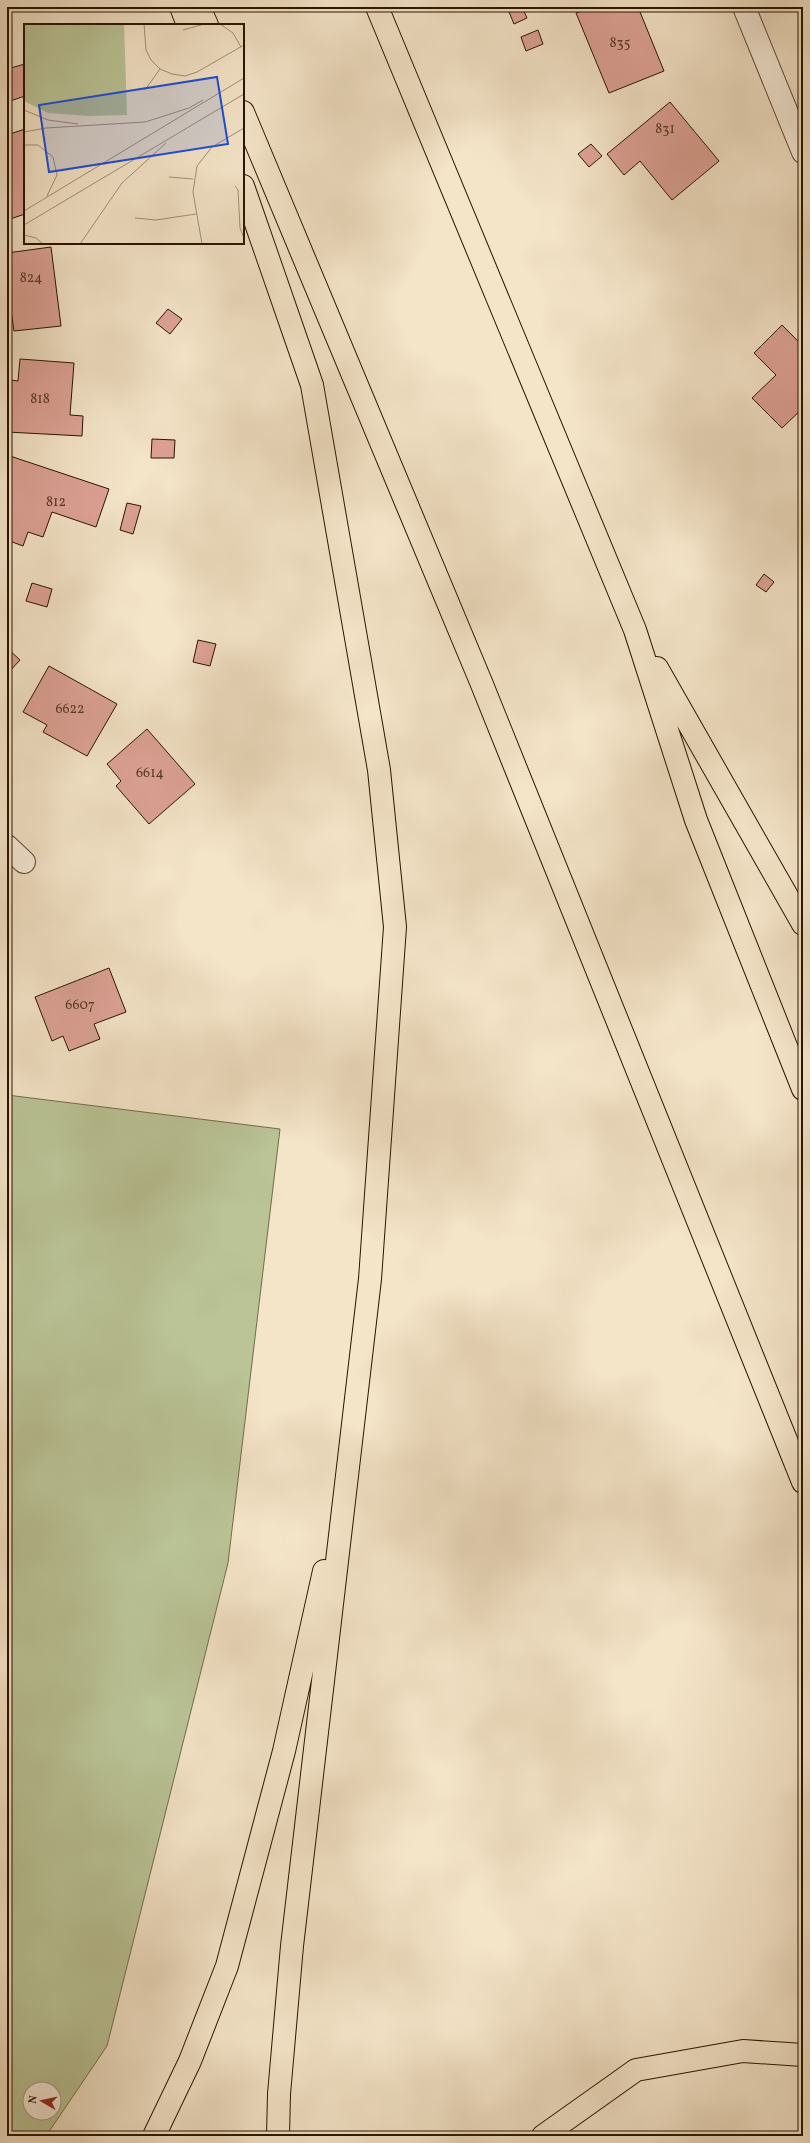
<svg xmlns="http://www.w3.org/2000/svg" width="810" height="2143" viewBox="0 0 810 2143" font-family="Vollkorn,serif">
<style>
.green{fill:#bac497;stroke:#726c4c;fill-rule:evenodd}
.building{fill:#dda296;stroke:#2a1301}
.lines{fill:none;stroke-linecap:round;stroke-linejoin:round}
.minor-casing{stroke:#5c4733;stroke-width:24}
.motorway-casing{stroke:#2a1301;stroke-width:24}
.minor{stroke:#f8eddb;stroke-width:22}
.motorway{stroke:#f4e4c8;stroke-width:22}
.labels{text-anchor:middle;stroke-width:3.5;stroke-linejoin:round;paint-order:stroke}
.number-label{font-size:14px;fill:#573726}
.inset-road{fill:none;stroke:#a39078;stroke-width:1}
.view{fill:#1d4ed8;fill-opacity:0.15;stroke:#1d4ed8;stroke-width:2}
.inset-edge{fill:none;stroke:#2a1301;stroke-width:2}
</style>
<rect width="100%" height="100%" fill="#f4e4c8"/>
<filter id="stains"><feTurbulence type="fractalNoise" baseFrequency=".005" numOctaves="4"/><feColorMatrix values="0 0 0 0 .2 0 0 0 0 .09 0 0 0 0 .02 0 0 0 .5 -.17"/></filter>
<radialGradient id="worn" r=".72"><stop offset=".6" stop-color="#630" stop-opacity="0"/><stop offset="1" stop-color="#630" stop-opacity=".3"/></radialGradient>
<path class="green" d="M7,1095l273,34 -52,434 -121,483 -61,90h-39zM30,2089h24v24h-24z"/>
<path class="building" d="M507,7h15l5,11 -13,6z
M591,7h47l26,64 -55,22 -33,-80z
M538,30l5,14 -17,7 -5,-14z
M25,64v32l-18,6v-33z
M670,102l49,59 -47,39 -32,-39 -16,14 -17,-21z
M25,129v85l-18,6v-85z
M591,144l11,12 -13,11 -11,-13z
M51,247l10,79 -47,5 -3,-20h-3l-1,-11v-47z
M168,309l14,10 -12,15 -14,-11z
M782,325l21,21v62l-21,20 -30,-30 24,-23 -22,-22z
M20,359l54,4 -4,52 13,1 -1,20 -75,-4 3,-52 8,1z
M152,439l23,1 -1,18h-23z
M7,455l102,34 -13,38 -44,-15 -9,25 -15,-5 -5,14 -16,-6z
M127,503l14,3 -8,28 -13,-4z
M764,574l10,8 -8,10 -10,-7z
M32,583l20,6 -5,18 -21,-6z
M198,640l18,4 -6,22 -17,-4z
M7,648l13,12 -13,14z
M49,666l68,38 -30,52 -44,-24 4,-7 -24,-13z
M147,729l48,55 -46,40 -33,-38 5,-5 -14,-17z
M109,968l17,44 -32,12 6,15 -31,12 -6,-15 -11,5 -17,-44z"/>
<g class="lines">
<defs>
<path id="minor" d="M744,7l59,145
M7,846l17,16"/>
<path id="motorway" d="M181,7l7,18
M199,7l8,18
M377,7l258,623 61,190 107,269
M243,112l238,570 322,800
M243,186l69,199 67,385 16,157 -25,352 -78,667 -13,148 -1,42
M657,668l146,256
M154,2136l36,-75 37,-95 57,-215 40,-180
M543,2136l93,-66 107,-19 60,4"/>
</defs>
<use href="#minor" class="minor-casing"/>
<use href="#motorway" class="motorway-casing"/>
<use href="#minor" class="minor"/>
<use href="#motorway" class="motorway"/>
</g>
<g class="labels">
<g class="number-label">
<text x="620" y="47">835</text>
<text x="665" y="133">831</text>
<text x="31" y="282">824</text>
<text x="40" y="403">818</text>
<text x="56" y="506">812</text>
<text x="70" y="713">6622</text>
<text x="150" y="777">6614</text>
<text x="80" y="1009">6607</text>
</g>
</g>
<g transform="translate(24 24)">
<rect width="220" height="220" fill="#f4e4c8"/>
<path d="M0,0h100l3,91 -37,1 -42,-3 -24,-12z" fill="#bac497"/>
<path class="inset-road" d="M120,0l2,26 5,10 9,9 12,5 13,2 12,-4 47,-27M196,0l13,9 8,14M159,6l21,-6M121,66l15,-21M0,86l24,10 30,4M0,108l22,-4 99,-6 44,-14 14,-8M0,121h14l15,12 4,18 -10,21M145,153l24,2M211,162l3,4 2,38 4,10M0,187l220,-133M111,194l21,2 40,-6M0,201l220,-131M0,211l12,3 7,6M56,220l42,-61 44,-40M178,220l-9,-52 4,-26 15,-19 32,-19"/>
<path class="view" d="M193,53l11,67 -179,28 -10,-67z"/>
<rect width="220" height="220" class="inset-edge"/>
</g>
<rect width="810" height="2143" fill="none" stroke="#f4e4c8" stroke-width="24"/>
<rect x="8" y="8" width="794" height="2127" fill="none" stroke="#2a1301" stroke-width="2"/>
<rect x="12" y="12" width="786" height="2119" fill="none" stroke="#2a1301"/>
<g transform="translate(42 2101) rotate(279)"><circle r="19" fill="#f8eddb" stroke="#a69684"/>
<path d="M0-3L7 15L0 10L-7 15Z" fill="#8f2418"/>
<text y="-6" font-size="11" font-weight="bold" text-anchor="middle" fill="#2a1301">N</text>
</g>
<rect width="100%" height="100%" filter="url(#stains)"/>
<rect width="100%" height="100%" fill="url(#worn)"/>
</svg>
